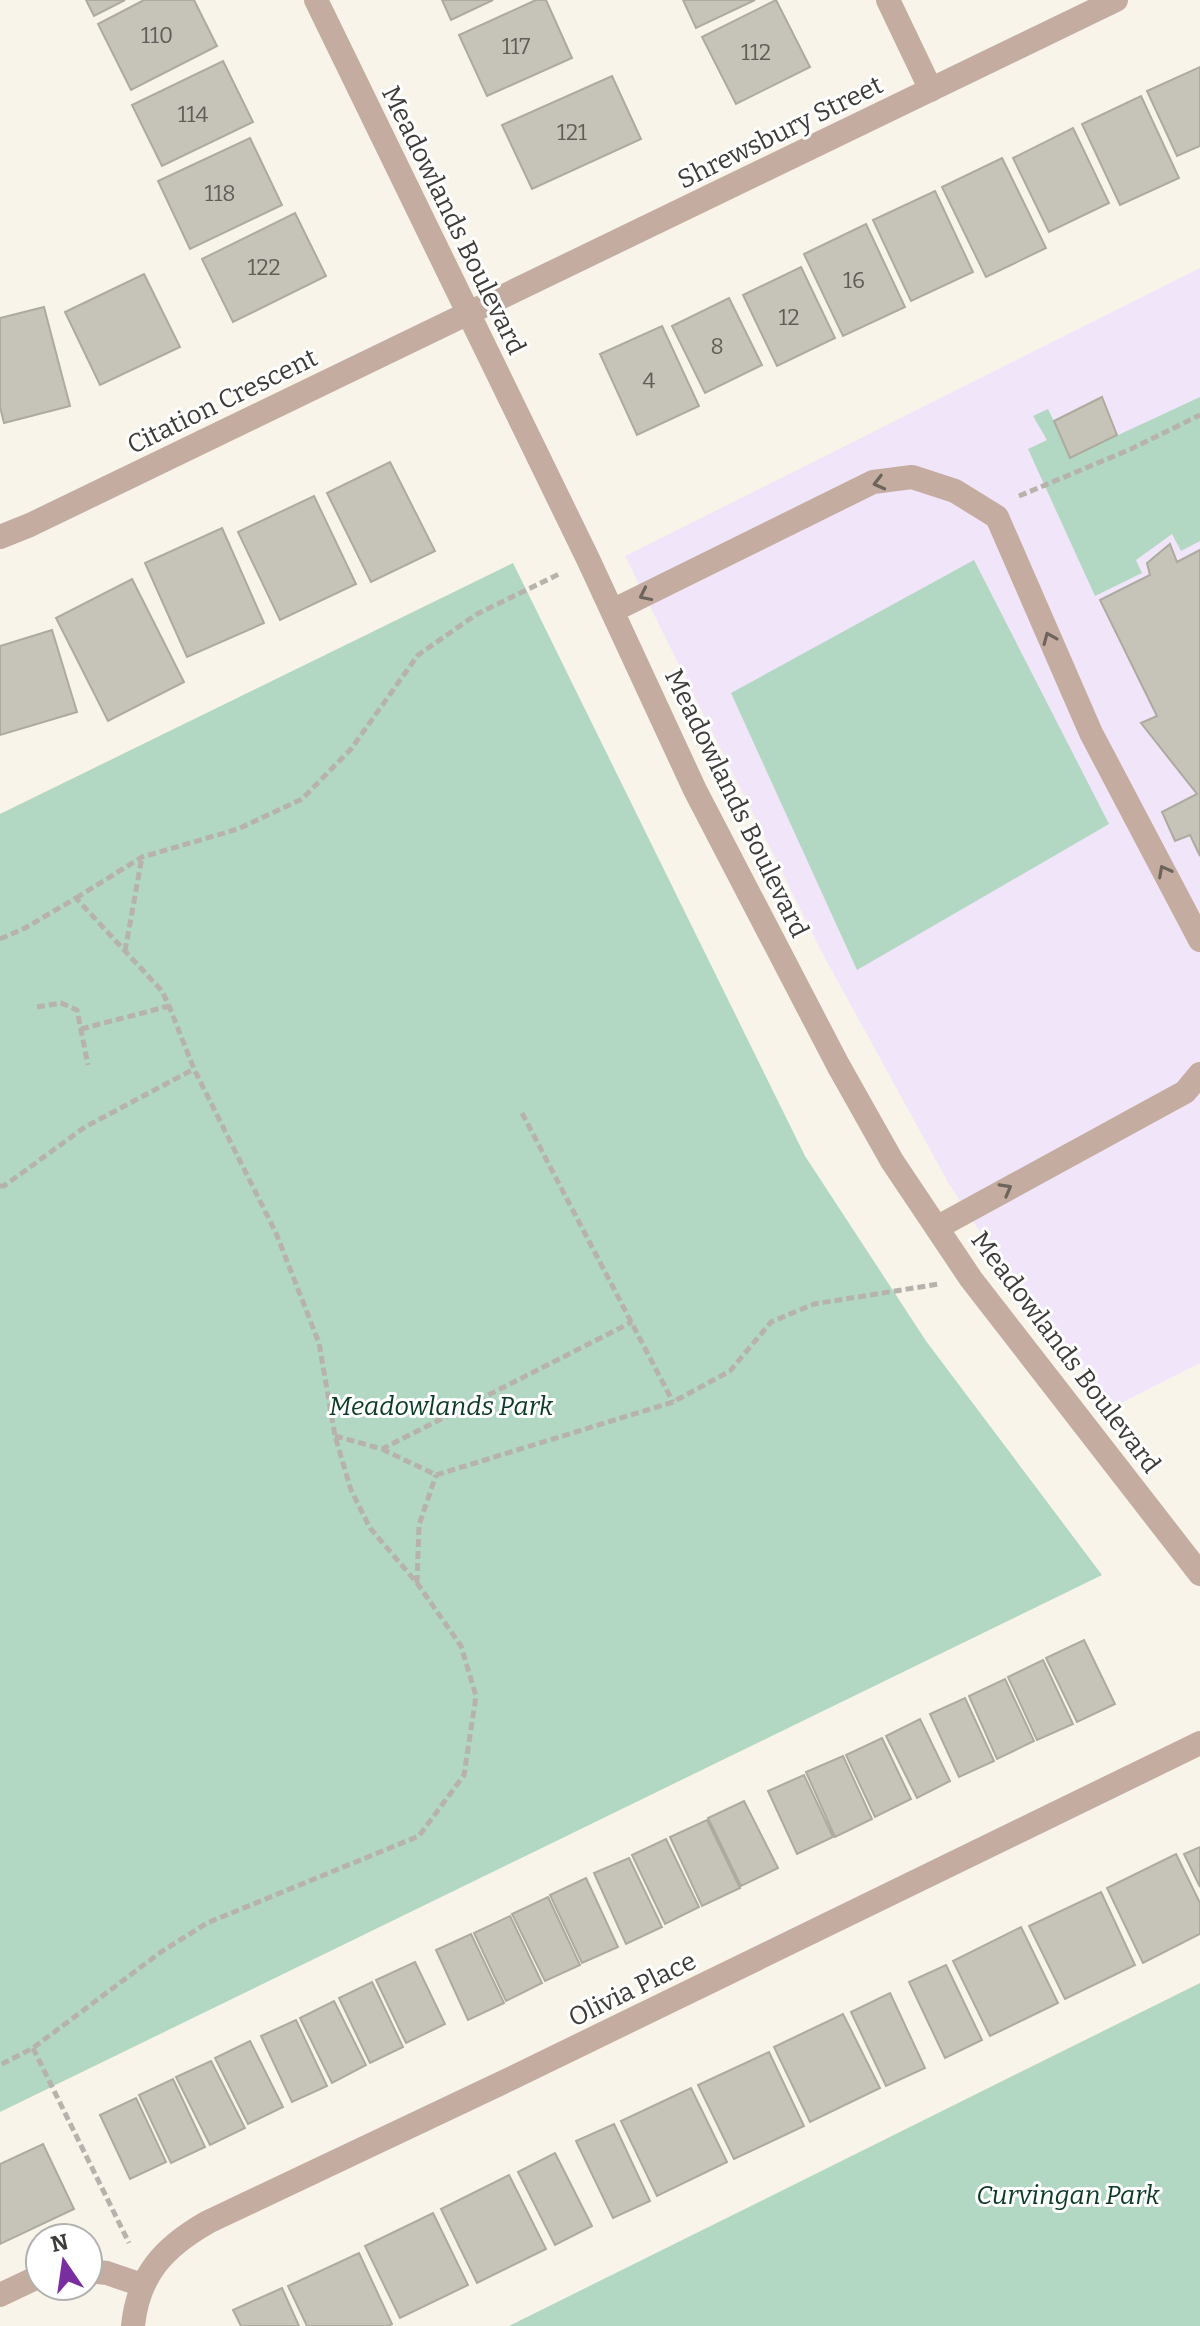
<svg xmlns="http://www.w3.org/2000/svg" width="1200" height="2326" viewBox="0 0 1200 2326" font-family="Bitter,serif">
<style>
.education{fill:#f1e5fa}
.green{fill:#b2d7c2}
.building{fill:#c6c3b8;stroke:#adaa9f;stroke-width:2}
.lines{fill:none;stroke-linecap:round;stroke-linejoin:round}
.path{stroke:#b7b3ac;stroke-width:5;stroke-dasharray:8 4;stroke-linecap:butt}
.minor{stroke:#c4ada0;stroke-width:24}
.oneway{stroke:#6d645c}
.labels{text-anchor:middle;stroke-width:6;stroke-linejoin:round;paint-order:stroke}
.number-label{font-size:22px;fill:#605e58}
.street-label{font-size:26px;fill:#3e3c38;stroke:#fff}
.park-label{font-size:26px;font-style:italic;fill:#0c3a27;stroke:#fff}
</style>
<rect width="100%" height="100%" fill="#f8f4ea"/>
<path class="education" d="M1200,268v1095l-83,42 -76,-80 -92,-141 -130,-237 -194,-391z"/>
<path class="green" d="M1200,397v144l-19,10 -9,-17 -36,26 6,13 -47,23 -67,-147 19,-9 -14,-24 15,-7 23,48z
M974,560l135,264 -252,146 -126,-277z
M513,563l292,593 121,185 176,234 -1102,537v-1298z
M1200,1983v343h-691z"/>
<path class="building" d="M86,0h39l-31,16z
M144,0h50l23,46 -86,44 -33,-66z
M442,0h51l-42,20z
M536,0h10l26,58 -85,38 -28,-61z
M683,0h72l-59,28z
M776,0l34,67 -74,37 -34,-67z
M223,61l30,61 -91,44 -30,-61z
M1200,67v79l-23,10 -30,-65z
M612,76l29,63 -109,50 -30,-64z
M1141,96l38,82 -59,27 -38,-81z
M1073,128l36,75 -60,29 -36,-74z
M250,138l32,67 -92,44 -32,-68z
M1002,158l44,90 -60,29 -44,-90z
M935,191l38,81 -62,29 -38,-81z
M295,213l31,63 -93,46 -31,-63z
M866,224l39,83 -62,29 -39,-82z
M801,267l34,71 -58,28 -34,-71z
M144,274l36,73 -80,38 -35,-73z
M729,298l33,67 -57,28 -33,-67z
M44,307l26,99 -66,17 -4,-16v-89z
M662,326l37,80 -62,29 -37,-81z
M1102,397l15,38 -47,23 -16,-37z
M390,462l45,89 -64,31 -44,-89z
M314,496l42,88 -76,36 -42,-88z
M222,528l42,95 -77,34 -42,-94z
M1170,544l7,18 23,-12v306l-10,-21 -15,6 -13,-29 35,-18 -56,-71 16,-7 -57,-116 50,-25 -3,-12z
M132,579l52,103 -76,39 -52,-103z
M52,630l25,82 -77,23v-89z
M1084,1640l31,64 -38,18 -31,-64z
M1043,1660l30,64 -36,16 -29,-63z
M1005,1679l29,62 -37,18 -28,-63z
M965,1698l29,63 -35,16 -29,-63z
M920,1719l30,62 -33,17 -31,-62z
M882,1738l29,61 -36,18 -29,-62z
M843,1756l29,63 -37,18 -29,-65z
M804,1775l29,62 -36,17 -29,-63z
M744,1801l34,67 -37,18 -33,-68z
M707,1820l33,68 -38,18 -32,-69z
M666,1839l33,68 -34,17 -33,-69z
M1200,1847v40l-16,-33z
M1176,1854l24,49v31l-57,29 -36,-75z
M629,1858l33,69 -36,17 -32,-71z
M586,1878l32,69 -36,16 -32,-68z
M1101,1892l34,73 -70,34 -36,-73z
M548,1897l32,68 -35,16 -33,-67z
M510,1916l32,67 -36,18 -32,-68z
M1021,1927l37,76 -68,33 -37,-75z
M471,1934l33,69 -36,17 -32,-70z
M415,1962l30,62 -39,19 -30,-63z
M946,1965l36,75 -37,18 -36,-76z
M372,1982l31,65 -33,16 -31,-65z
M890,1993l35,75 -39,18 -35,-74z
M334,2001l32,64 -34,18 -32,-65z
M843,2014l37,74 -70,34 -36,-75z
M296,2020l31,66 -35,16 -31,-66z
M250,2041l33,66 -35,17 -33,-66z
M769,2052l35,74 -70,33 -36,-74z
M211,2061l34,67 -35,17 -34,-68z
M173,2079l32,68 -34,16 -32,-68z
M691,2088l36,74 -70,34 -36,-75z
M136,2098l30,64 -36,17 -30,-64z
M614,2124l36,77 -37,17 -37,-77z
M43,2144l31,65 -74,35v-80z
M555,2153l37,73 -37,19 -37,-73z
M509,2175l37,74 -69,34 -36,-74z
M433,2213l35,72 -68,33 -35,-72z
M359,2253l33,71 -4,2h-81l-19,-40z
M282,2288l17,38h-58l-8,-16z"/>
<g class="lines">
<path class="path" d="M1019,496l112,-47 69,-34
M76,898l66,-41 96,-28 64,-30 49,-50 67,-94 59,-41 84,-41
M0,939l25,-11 51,-30 86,93 7,15 25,63 82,164 43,110 16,93 16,54 19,38 47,55 44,63 15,50 -12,79 -45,61 -212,87 -46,29 -128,96 -33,17
M125,951l17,-94
M37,1007l24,-4 16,7 11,55
M81,1029l88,-23
M522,1113l151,289
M0,1186h4l81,-59 109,-58
M335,1436l47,13 250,-127
M382,1449l54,26 237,-73 57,-31 41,-49 43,-18 125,-20
M417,1583l2,-58 17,-50
M33,2048l96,195"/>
<path class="minor" d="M316,0l272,559 107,231 143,275 54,96 79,118 229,295
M888,0l43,90
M0,537l30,-12 1086,-525
M612,611l261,-129 39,-5 43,14 42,26 94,216 109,207
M938,1227l247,-135 15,-18
M88,2271l19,2 35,12
M0,2295l40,-19
M133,2326c5,-51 31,-79 75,-104l306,-145 686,-334"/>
</g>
<defs><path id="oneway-chevron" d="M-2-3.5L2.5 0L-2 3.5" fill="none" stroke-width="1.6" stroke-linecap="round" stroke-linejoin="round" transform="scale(2)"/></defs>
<g class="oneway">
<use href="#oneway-chevron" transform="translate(879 483) rotate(166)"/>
<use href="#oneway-chevron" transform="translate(645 595) rotate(154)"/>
<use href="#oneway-chevron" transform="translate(1049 638) rotate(-113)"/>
<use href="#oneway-chevron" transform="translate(1164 871) rotate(-118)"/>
<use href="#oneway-chevron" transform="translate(1006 1189) rotate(-29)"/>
</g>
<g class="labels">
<g class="number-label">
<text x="157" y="43">110</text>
<text x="516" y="54">117</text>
<text x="756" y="60">112</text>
<text x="193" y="122">114</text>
<text x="572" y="140">121</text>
<text x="220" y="201">118</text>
<text x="264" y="275">122</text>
<text x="854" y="288">16</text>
<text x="789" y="325">12</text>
<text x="717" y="354">8</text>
<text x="649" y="388">4</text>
</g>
<g class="street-label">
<text transform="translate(780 132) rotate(-26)" y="9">Shrewsbury Street</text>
<text transform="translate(454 220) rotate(64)" y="9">Meadowlands Boulevard</text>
<text transform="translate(222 401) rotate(-26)" y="9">Citation Crescent</text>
<text transform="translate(737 803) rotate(64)" y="9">Meadowlands Boulevard</text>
<text transform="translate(1066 1352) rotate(53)" y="9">Meadowlands Boulevard</text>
<text transform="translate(632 1989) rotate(-26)" y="9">Olivia Place</text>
</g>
<g class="park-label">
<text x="441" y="1415">Meadowlands Park</text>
<text x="1068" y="2204">Curvingan Park</text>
</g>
</g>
<g transform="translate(64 2262) rotate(347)"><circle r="38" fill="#ffffff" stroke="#b2b1af" stroke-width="2"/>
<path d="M0-6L14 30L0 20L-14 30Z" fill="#782ea0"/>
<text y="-12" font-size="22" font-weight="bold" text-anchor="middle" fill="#3e3c38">N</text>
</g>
</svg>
